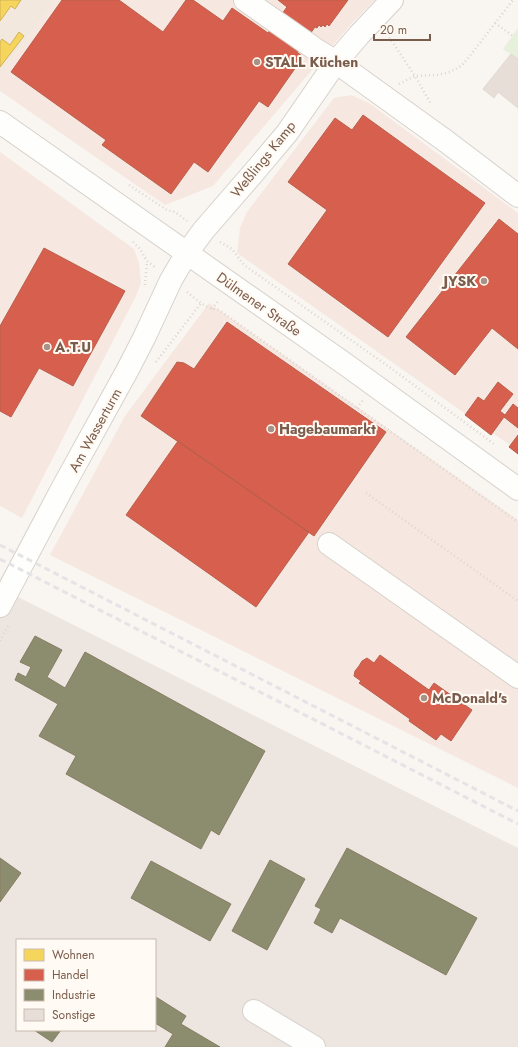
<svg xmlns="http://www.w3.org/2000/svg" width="518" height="1047" viewBox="0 0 518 1047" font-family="Jost,sans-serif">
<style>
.residential{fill:#f2e8de}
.commercial{fill:#f6e8e1}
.industrial{fill:#ede5e0;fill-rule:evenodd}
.green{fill:#e7f0db}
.homes{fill:#f6d55c;stroke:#d1b158}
.shops{fill:#d6604d;stroke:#ba5f4d}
.industry{fill:#8c8c6e;stroke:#877e64}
.building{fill:#e6ded7;stroke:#e2d8d2}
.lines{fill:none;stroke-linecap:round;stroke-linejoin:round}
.minor-casing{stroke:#d7d1cb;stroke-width:24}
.path{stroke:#dcd5d0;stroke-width:2.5;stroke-dasharray:1 3;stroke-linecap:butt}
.minor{stroke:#fefefd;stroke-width:22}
.rail{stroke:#e6e3e7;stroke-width:3;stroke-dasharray:6 4;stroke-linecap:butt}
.poi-dot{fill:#a69286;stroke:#fffaf3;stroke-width:1.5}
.labels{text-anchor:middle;stroke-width:4;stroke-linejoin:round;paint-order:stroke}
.poi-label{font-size:14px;font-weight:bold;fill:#7a5c4d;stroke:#fffaf3;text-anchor:start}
.street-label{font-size:14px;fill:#7a5c4d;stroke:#fffaf3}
</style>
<rect width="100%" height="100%" fill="#f9f5f0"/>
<path class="residential" d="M0,0h55l-55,75z"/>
<path class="commercial" d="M55,0h320l-23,23 -139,163 -48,19 -165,-114v-16z
M351,95l18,8 149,110v238l-281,-198 3,-25 7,-16 87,-114z
M0,152l134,97 5,14 2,20 -5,13 -114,222 -22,-12z
M209,303l309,217v268l-468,-233 75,-139z"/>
<path class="industrial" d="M0,588l518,260v199h-518zM17,940h138v90h-138z"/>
<path class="green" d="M518,28v31l-15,-10z"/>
<path class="homes" d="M0,0h21l-6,9 -4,-3 -11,15z
M19,32l5,4 -24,31v-25l2,-3 8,6z"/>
<path class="shops" d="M62,0h57l44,32 23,-32h7l30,21 9,-13 36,25 19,-26 -9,-7h70l-19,26 -2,-2 -2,3 -2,-2 -2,2 -2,-2 -2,3 -2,-1 -18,25 6,5 -35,50 -9,-6 -51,71 -14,-10 -23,32 -69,-49 4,-5 -95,-68z
M363,115l122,88 -97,134 -100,-73 39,-54 -39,-28 47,-64 17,12z
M499,219l19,15v115l-26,-21 -37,47 -49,-38z
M44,248l81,43 -52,95 -34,-18 -28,49 -11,-6v-85z
M227,322l159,110 -72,104 -173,-120 36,-54 7,1 10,6z
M498,382l15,12 -13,17 5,4 8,-11 5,4v20l-14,-11 -13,18 -26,-20 13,-18 6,4z
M518,435v19l-9,-7z
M178,441l131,91 -53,75 -130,-92z
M380,655l49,35 5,-7 38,27 -21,31 -10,-7 -5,6 -27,-19 1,-2 -51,-36 2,-2 -7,-5 1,-5 4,-5 3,-5 5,-3 7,5z"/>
<path class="industry" d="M35,636l27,14 -15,27 18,11 20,-36 180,99 -46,84 -8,-5 -10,19 -135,-75 10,-18 -37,-20 19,-32 -43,-24 3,-7 8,4 5,-10 -11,-5z
M347,848l130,70 -31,57 -106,-57 -8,15 -18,-10 7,-14 -6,-3z
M0,858l21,15 -21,29z
M270,860l35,19 -38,71 -35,-19z
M151,861l80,43 -21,37 -79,-43z
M156,997l30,19 -5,8 39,23h-55l8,-13 -18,-11v-25z
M34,1030h27l-9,12z"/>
<path class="building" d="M511,54l7,5v49l-20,-16 -4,6 -11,-9z"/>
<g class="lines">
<defs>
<path id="minor" d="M245,0l73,51 18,11 111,80 71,54
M0,122l345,242 173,125
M329,544l189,133
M0,606l63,-119 64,-116 17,-33 27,-58 16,-27 16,-22 52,-60 32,-38 49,-71 23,-27 33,-35
M254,1011l60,36"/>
</defs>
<use href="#minor" class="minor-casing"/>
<path class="path" d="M495,23l18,13
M387,34l28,42 16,28
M399,84l16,-8 22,-1 13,-3 11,-6 8,-9 44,-57
M129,185l38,25 8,2 12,9
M133,242l7,7 7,12 9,7
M220,242l12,7 12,16 144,101 106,78
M145,285l2,-23
M187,292c10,8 19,17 32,18l299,212
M212,309l7,-9
M156,362l45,-59
M357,408l6,-8
M366,493l152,108
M0,641l9,-17"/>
<use href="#minor" class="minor"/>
<path class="rail" d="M0,545l518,266
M0,559l518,265"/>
</g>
<g class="poi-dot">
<circle cx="257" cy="62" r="4"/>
<circle cx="484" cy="281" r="4"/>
<circle cx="47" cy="347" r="4"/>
<circle cx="271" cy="429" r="4"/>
<circle cx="424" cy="698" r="4"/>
</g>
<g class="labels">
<g class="poi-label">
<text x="265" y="67">STALL Küchen</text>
<text x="476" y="286" text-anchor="end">JYSK</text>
<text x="55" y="352">A.T.U</text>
<text x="279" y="434">Hagebaumarkt</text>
<text x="432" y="703">McDonald's</text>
</g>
<g class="street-label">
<text transform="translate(263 159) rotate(-51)" y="5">Weßlings Kamp</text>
<text transform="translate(259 304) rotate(35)" y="5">Dülmener Straße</text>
<text transform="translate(95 430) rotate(-61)" y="5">Am Wasserturm</text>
</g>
</g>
<rect x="16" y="939" width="140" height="92" fill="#fffaf3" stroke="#cabbb1"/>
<rect x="24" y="949" width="20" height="12" fill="#f6d55c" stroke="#cabbb1"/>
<text x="52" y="959" font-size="12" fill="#7a5c4d">Wohnen</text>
<rect x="24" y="969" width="20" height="12" fill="#d6604d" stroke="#cabbb1"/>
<text x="52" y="979" font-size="12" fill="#7a5c4d">Handel</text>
<rect x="24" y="989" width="20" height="12" fill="#8c8c6e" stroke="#cabbb1"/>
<text x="52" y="999" font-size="12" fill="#7a5c4d">Industrie</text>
<rect x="24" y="1009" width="20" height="12" fill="#e6ded7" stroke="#cabbb1"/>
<text x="52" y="1019" font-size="12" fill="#7a5c4d">Sonstige</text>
<path d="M374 34v6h56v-6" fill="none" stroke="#7a5c4d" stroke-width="2"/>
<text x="380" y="34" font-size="12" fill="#7a5c4d" stroke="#fffaf3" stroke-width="3" paint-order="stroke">20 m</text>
</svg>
